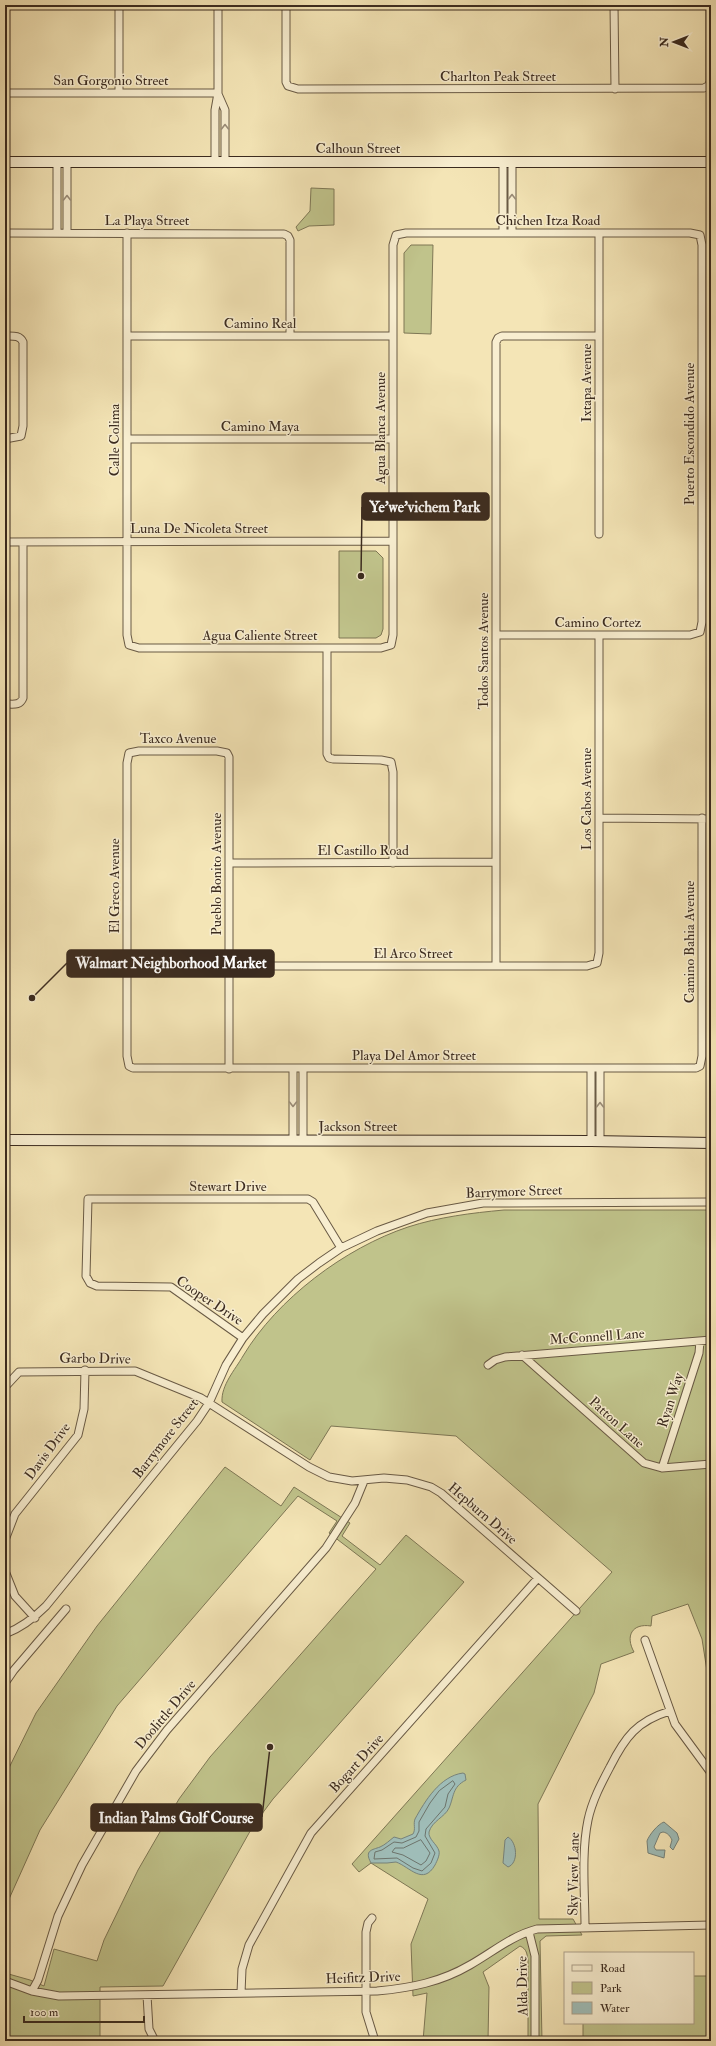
<svg xmlns="http://www.w3.org/2000/svg" width="716" height="2046" viewBox="0 0 716 2046" font-family="'IM FELL Double Pica',serif">
<style>
.green{fill:#c0c38b;stroke:#7e7755}
.water{fill:#9fbdb8;stroke:#77837b}
.lines{fill:none;stroke-linecap:round;stroke-linejoin:round}
.shore{stroke:#6d746c;stroke-width:1}
.street-casing{stroke:#695a45;stroke-width:9}
.secondary-casing{stroke:#3b2b1f;stroke-width:12}
.street{stroke:#f8eed0;stroke-width:7}
.secondary{stroke:#f8eed0;stroke-width:10}
.oneway{stroke:#9a8c78}
.labels{text-anchor:middle;stroke-width:3;stroke-linejoin:round;paint-order:stroke}
.street-label{font-size:14px;fill:#3b2b1f;stroke:#f8eed0}
.leader{fill:none;stroke:#3b2b1f;stroke-width:1.5}
.callout-dot{fill:#3b2b1f;stroke:#f8eed0;stroke-width:1.5}
.callout{fill:#3b2b1f;stroke:#3b2b1f;stroke-width:1.5}
.callout-label{font-size:15px;text-anchor:middle;font-weight:bold;fill:#fff}
</style>
<rect width="100%" height="100%" fill="#f4e5b6"/>
<filter id="stains"><feTurbulence type="fractalNoise" baseFrequency=".005" numOctaves="4"/><feColorMatrix values="0 0 0 0 .2 0 0 0 0 .09 0 0 0 0 .02 0 0 0 .5 -.17"/></filter>
<radialGradient id="worn" r=".72"><stop offset=".6" stop-color="#630" stop-opacity="0"/><stop offset="1" stop-color="#630" stop-opacity=".3"/></radialGradient>
<path class="green" d="M311,188l23,1v36l-25,1 -11,5 -2,-4 14,-16z
M411,245h22l-2,89 -27,-1v-80z
M339,551h37l7,7v71l-2,6 -5,3h-37z
M504,1210h207v472l-4,-11 -5,-32 -14,-35 -36,12 -1,10c-19,-3 -26,10 -17,26l-33,12 -7,29 -56,111 1,115h34l9,16 -36,1 -6,5 2,100h-14v-80c-1,-7 -1,-12 -8,-15l-37,26 6,15 -1,54h-65l4,-48 -14,3 -2,-52 17,-45 -57,-36 -12,9 -7,-8 260,-292 -156,-136 -125,-10 -21,34 -88,-58c-1,-17 13,-32 21,-46 34,-57 102,-108 165,-129 31,-10 63,-14 96,-17z
M225,1467l56,39 13,-19 56,36 -8,13 38,29 26,-30 58,47 -191,217 -20,27 -90,160 -63,1v50l2,4h-97v-68l25,7 14,6 10,-37 43,12 7,-21 34,-70 41,-71 31,-42 166,-188 -47,-36 8,-12 -39,-25 -181,210 -77,124 -35,78v-132l31,-63 61,-87z
M693,1976h18v63l-10,2h-118v-18h110z"/>
<path class="water" d="M463,1773l2,1 1,6c-14,7 -12,17 -17,28 -4,9 -17,13 -20,24 -1,7 8,12 10,19 1,4 -2,10 -4,14 -12,21 -25,2 -39,-3l-9,1h-16c-7,-13 1,-13 9,-16 5,-2 10,-7 14,-10l7,2 12,-5c3,-5 0,-10 2,-15 10,-18 25,-43 48,-46z
M664,1822l13,11 2,6 -6,11 -3,-3 2,-7c-2,-4 -4,-7 -9,-8l-3,1 -6,14 2,3h9l-1,8 -16,-5 -1,-12c2,-6 11,-17 17,-19z
M508,1837c9,5 11,26 0,30l-5,-4 2,-23z"/>
<g class="lines">
<path class="shore" d="M453,1781l2,3 -7,10 -3,13 -19,22 -1,7 10,17 -4,10 -9,8 -9,-3 -16,-10 -23,1 1,-7 7,-2 12,-8 8,1 14,-6 3,-6v-9l11,-19 9,-12z
M421,1840l9,13 -4,8 -5,4 -18,-10 -11,-3 3,-4h8z"/>
<defs>
<path id="street" d="M119,5v88
M286,5v77l2,4 10,3 406,-1 4,-2 2,-4v-77
M614,5l1,84
M5,93h213
M218,94l7,16v52
M57,162v71
M67,162v71
M215,162v-52l3,-17v-88
M503,162v71
M512,162v71
M5,233l279,1 4,2 2,4v96
M127,233v402l2,10 10,3h242l10,-3 2,-10v-390l3,-10 10,-2h284l10,2 2,10v377l-2,10 -10,3h-194
M599,233v301
M5,336c8,0 15,-1 18,6v84l-2,10 -16,3
M127,336h266
M127,439h266
M5,542l388,-1
M327,648v106l2,4 4,1 48,1 10,2 2,10v91
M5,704c8,0 15,2 18,-6v-156
M599,818l112,1
M229,863l267,-1
M229,966h358l10,-3 2,-10v-318
M496,966v-624l2,-4 4,-2h97
M591,1068v73
M600,1068v73
M229,1069v-312l-2,-4 -10,-2h-78l-10,2 -2,10v293l2,10 4,2h563l4,-2 2,-10v-238
M293,1069v71
M303,1069v71
M243,1338l-72,-51 -74,-1 -7,-3 -4,-7 2,-77h220l5,3 28,46
M522,1355l122,108 18,5 49,-4
M488,1365l7,-5 10,-3 206,-17
M5,1387l14,-15 116,-1 66,27 108,69 20,10 23,4 32,-3 23,2 24,7 10,6 135,118
M662,1468l37,-115 1,-12
M5,1540l10,-26 63,-79 6,-26 1,-39
M5,1571l10,25 20,22
M5,1634c16,-6 28,-15 41,-28l151,-185 12,-18 17,-38 17,-27 20,-24 35,-35 21,-16 22,-15 36,-17 50,-18 56,-10 228,-1
M645,1640l30,84 36,49
M5,1683l9,-13 52,-61
M372,1918l-4,5 -2,9v80l9,29
M585,1927c0,-34 -4,-73 3,-107 4,-19 13,-36 22,-53 15,-30 27,-46 60,-56
M529,1932l6,24v85
M5,1981l27,10 27,5 318,-5c34,-3 64,-9 93,-26 23,-13 41,-29 67,-36l174,-4
M32,1991l6,-11 20,-64 24,-51 54,-94 31,-41 159,-182 29,-45 9,-22
M241,1993l1,-24 7,-24 62,-112 227,-255
M147,1995l2,34 6,12"/>
<path id="secondary" d="M5,162h706
M5,1140l586,1 120,2"/>
</defs>
<use href="#street" class="street-casing"/>
<use href="#secondary" class="secondary-casing"/>
<use href="#street" class="street"/>
<use href="#secondary" class="secondary"/>
</g>
<defs><path id="oneway-chevron" d="M-2-3.5L2.5 0L-2 3.5" fill="none" stroke-width="1.6" stroke-linecap="round" stroke-linejoin="round"/></defs>
<g class="oneway">
<use href="#oneway-chevron" transform="translate(225 127) rotate(-90)"/>
<use href="#oneway-chevron" transform="translate(512 197) rotate(-90)"/>
<use href="#oneway-chevron" transform="translate(67 198) rotate(-90)"/>
<use href="#oneway-chevron" transform="translate(293 1104) rotate(90)"/>
<use href="#oneway-chevron" transform="translate(600 1105) rotate(-90)"/>
</g>
<g class="labels">
<g class="street-label">
<text x="498" y="81">Charlton Peak Street</text>
<text x="111" y="85">San Gorgonio Street</text>
<text x="358" y="153">Calhoun Street</text>
<text x="147" y="225">La Playa Street</text>
<text x="548" y="225">Chichen Itza Road</text>
<text x="260" y="328">Camino Real</text>
<text transform="translate(586 383) rotate(-90)" y="5">Ixtapa Avenue</text>
<text x="260" y="431">Camino Maya</text>
<text transform="translate(380 428) rotate(-90)" y="5">Agua Blanca Avenue</text>
<text transform="translate(689 434) rotate(-90)" y="5">Puerto Escondido Avenue</text>
<text transform="translate(114 440) rotate(-90)" y="5">Calle Colima</text>
<text x="199" y="533">Luna De Nicoleta Street</text>
<text x="598" y="627">Camino Cortez</text>
<text x="260" y="640">Agua Caliente Street</text>
<text transform="translate(483 651) rotate(-90)" y="5">Todos Santos Avenue</text>
<text x="178" y="743">Taxco Avenue</text>
<text transform="translate(586 799) rotate(-90)" y="5">Los Cabos Avenue</text>
<text x="363" y="855">El Castillo Road</text>
<text transform="translate(216 874) rotate(-90)" y="5">Pueblo Bonito Avenue</text>
<text transform="translate(114 886) rotate(-90)" y="5">El Greco Avenue</text>
<text transform="translate(689 942) rotate(-90)" y="5">Camino Bahia Avenue</text>
<text x="413" y="958">El Arco Street</text>
<text x="414" y="1060">Playa Del Amor Street</text>
<text x="358" y="1131">Jackson Street</text>
<text x="228" y="1191">Stewart Drive</text>
<text transform="translate(514 1191) rotate(-2)" y="5">Barrymore Street</text>
<text transform="translate(210 1300) rotate(34)" y="5">Cooper Drive</text>
<text transform="translate(597 1336) rotate(-4)" y="5">McConnell Lane</text>
<text transform="translate(95 1358) rotate(1)" y="5">Garbo Drive</text>
<text transform="translate(670 1400) rotate(-72)" y="5">Ryan Way</text>
<text transform="translate(617 1422) rotate(42)" y="5">Patton Lane</text>
<text transform="translate(165 1438) rotate(-52)" y="5">Barrymore Street</text>
<text transform="translate(47 1451) rotate(-54)" y="5">Davis Drive</text>
<text transform="translate(483 1513) rotate(41)" y="5">Hepburn Drive</text>
<text transform="translate(165 1714) rotate(-50)" y="5">Doolittle Drive</text>
<text transform="translate(356 1763) rotate(-48)" y="5">Bogart Drive</text>
<text transform="translate(573 1874) rotate(-89)" y="5">Sky View Lane</text>
<text transform="translate(363 1977) rotate(-2)" y="5">Heifitz Drive</text>
<text transform="translate(522 1986) rotate(-91)" y="5">Alda Drive</text>
</g>
</g>
<path class="leader" d="M361 576L362 507M32 998L67 963M270 1747L262 1817"/>
<g class="callout-dot">
<circle cx="361" cy="576" r="4"/>
<circle cx="32" cy="998" r="4"/>
<circle cx="270" cy="1747" r="4"/>
</g>
<g class="callout">
<rect x="362" y="493" width="127" height="27" rx="4"/>
<rect x="67" y="950" width="207" height="27" rx="4"/>
<rect x="91" y="1804" width="171" height="27" rx="4"/>
</g>
<g class="callout-label">
<text x="425" y="512">Ye'we'vichem Park</text>
<text x="171" y="968">Walmart Neighborhood Market</text>
<text x="176" y="1823">Indian Palms Golf Course</text>
</g>
<rect width="716" height="2046" fill="none" stroke="#f4e5b6" stroke-width="20"/>
<rect x="6" y="6" width="704" height="2034" fill="none" stroke="#3b2b1f" stroke-width="2"/>
<rect x="10" y="10" width="696" height="2026" fill="none" stroke="#3b2b1f"/>
<rect x="564" y="1952" width="130" height="72" fill="#f8eed0" stroke="#aca089"/>
<rect x="572" y="1965" width="20" height="6" fill="#f8eed0" stroke="#aca089"/>
<text x="600" y="1972" font-size="12" fill="#3b2b1f">Road</text>
<rect x="572" y="1982" width="20" height="12" fill="#c0c38b" stroke="#aca089"/>
<text x="600" y="1992" font-size="12" fill="#3b2b1f">Park</text>
<rect x="572" y="2002" width="20" height="12" fill="#9fbdb8" stroke="#aca089"/>
<text x="600" y="2012" font-size="12" fill="#3b2b1f">Water</text>
<g transform="translate(674 42) rotate(270)" stroke="#f8eed0" stroke-width="3" paint-order="stroke">
<path d="M0-3L7 15L0 10L-7 15Z" fill="#3b2b1f"/>
<text y="-6" font-size="11" font-weight="bold" text-anchor="middle" fill="#3b2b1f">N</text>
</g>
<path d="M24 2016v6h120v-6" fill="none" stroke="#3b2b1f" stroke-width="2"/>
<text x="30" y="2016" font-size="12" fill="#3b2b1f" stroke="#f8eed0" stroke-width="3" paint-order="stroke">100 m</text>
<rect width="100%" height="100%" filter="url(#stains)"/>
<rect width="100%" height="100%" fill="url(#worn)"/>
</svg>
